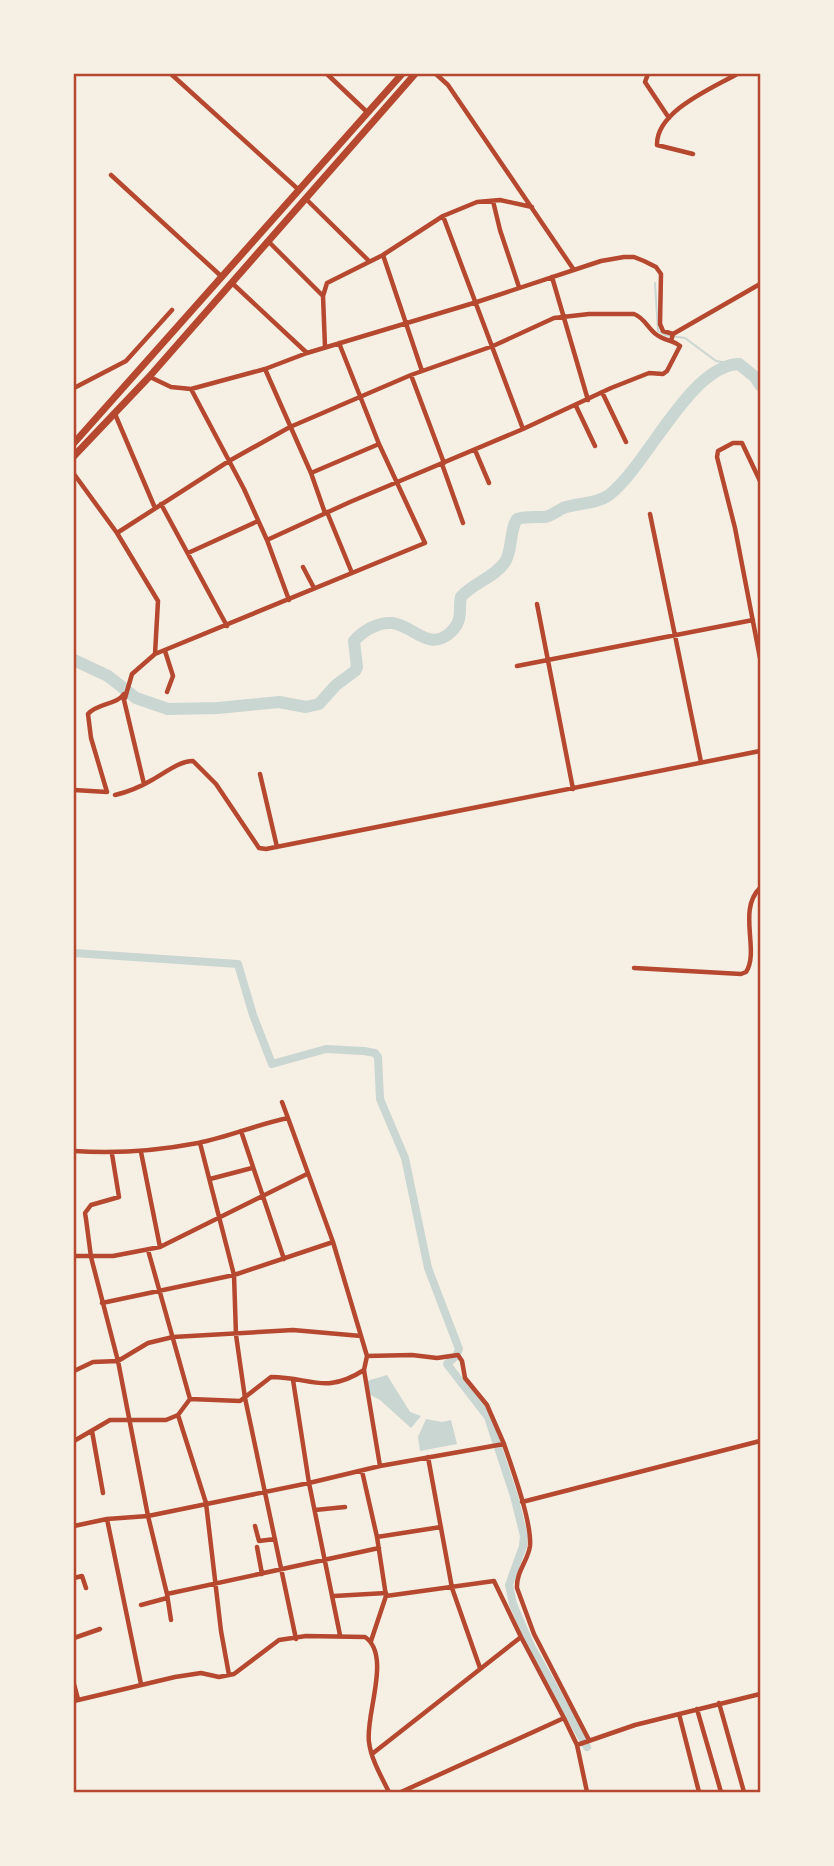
<svg xmlns="http://www.w3.org/2000/svg" width="834" height="1866" viewBox="0 0 834 1866" font-family="Ubuntu,sans-serif">
<style>
.water{fill:#c9d6d2}
.lines{fill:none;stroke-linecap:round;stroke-linejoin:round}
.stream{stroke:#c9d6d2;stroke-width:2}
.canal{stroke:#c9d6d2;stroke-width:8}
.river{stroke:#c9d6d2;stroke-width:12}
.minor{stroke:#b5482f;stroke-width:4.5}
.trunk{stroke:#b5482f;stroke-width:7}
.neatline{fill:none;stroke:#b5482f;stroke-width:2.5}
</style>
<rect width="100%" height="100%" fill="#f6efe4"/>
<path class="water" d="M387,1375l23,37 11,4 -10,12 -31,-28 -11,-6 -2,-13z
M426,1419l16,3 9,-2 6,24 -37,7 -2,-14z"/>
<g class="lines">
<path class="stream" d="M655,283l3,48 7,4 20,3 31,23 18,3"/>
<path class="canal" d="M74,953l164,11 15,51 19,49 54,-15 38,2 11,2 3,4 2,42 25,59 23,110 31,81 -3,7 -9,8 41,53 26,79 10,40 -1,10 -14,39 4,19 18,42 56,101"/>
<path class="river" d="M74,660l34,16 28,22 32,11 50,-1 61,-6 27,5 13,-3 17,-19 19,-14 2,-4 -3,-26c9,-10 23,-19 38,-18 21,2 37,30 59,9 3,-3 7,-8 8,-13 2,-7 0,-15 2,-22 12,-14 33,-19 44,-35 8,-13 4,-31 12,-43 10,-3 17,-2 27,-2 6,0 13,-6 19,-9 14,-5 34,-4 46,-13 38,-29 81,-130 130,-131l16,13 5,8"/>
<path class="minor" d="M171,74l128,116
M327,74l40,38
M436,74l12,11 126,185
M648,74l-3,8 24,36
M693,154l-36,-9c-1,-34 56,-57 80,-71
M111,175l110,101
M306,199l63,62
M493,201l7,29 19,57
M443,216l80,213
M269,242l53,53
M383,255l39,116
M552,277l36,123
M232,283l75,70
M671,341l2,-7 87,-50
M325,347l-2,-51 4,-13 56,-28 60,-39 34,-14 23,-2 32,7
M265,369l46,104 14,40
M411,375l33,88
M150,377l21,10 20,2 74,-20 42,-16 170,-51 124,-41 23,-4h10l10,4 12,6 5,7 -1,50 3,7 10,3
M74,388l52,-27 46,-51
M191,389l53,100 23,51 22,60
M602,392l24,50
M576,406l19,40
M115,414l40,94
M475,450l14,33
M442,464l21,59
M311,473l68,-29
M74,474l43,59 41,68 -3,53
M760,481l-18,-38h-9l-15,8 -1,6 18,71 25,130
M161,504l66,122
M327,512l25,61
M650,514l51,248
M117,533l112,-72 61,-34 121,-52 82,-29 61,-28 35,-4h45c11,4 14,15 23,21 8,6 16,5 23,11l-13,25 -4,3 -14,-1 -38,15 -88,41 -173,73 -83,38
M188,553l70,-32
M303,567l11,21
M537,604l36,185
M165,651l8,25 -6,16
M517,666l236,-46
M125,698l7,-24 23,-20 270,-111 -46,-99 -40,-101
M124,700l20,84
M260,774l17,73
M74,790l33,2 -16,-54 -3,-24c9,-11 29,-9 36,-20
M115,795c13,-3 25,-8 37,-15 13,-7 27,-19 41,-19l23,23 43,64 7,1 494,-98
M634,968l107,6 5,-2c14,-21 -9,-62 14,-84
M282,1102l6,16
M241,1131l43,128
M200,1143l34,132 2,60 9,63 51,241
M74,1151c42,3 82,0 124,-8 31,-6 60,-19 90,-25l45,124 34,114 -3,14 16,96
M141,1152l19,95
M112,1154l7,43 -28,8 -6,8 1,6 5,38 27,104 30,155 19,78 4,26
M210,1179l42,-11
M148,1250l42,149
M74,1256h39l47,-9 147,-73
M102,1303l132,-28 99,-33
M74,1371l19,-9 25,-1 30,-18 25,-6 120,-7 68,6
M293,1380l16,103 31,152
M178,1415l28,88 15,128 8,44
M92,1431l11,62
M74,1441l36,-21h56l12,-5 12,-16 50,2 31,-24c40,0 54,18 93,-7
M504,1444c8,24 28,78 26,102 -2,15 -14,26 -13,42l17,46 55,106
M428,1457l24,131 28,80
M362,1471l15,66 9,59
M522,1502l238,-61
M315,1510l30,-3
M107,1519l34,165
M74,1526l33,-7 41,-3 161,-33 71,-17 124,-22 -17,-39 -22,-27 -3,-17 -4,-6 -21,3 -25,-3 -45,1
M255,1526l4,15 16,-2
M377,1537l64,-10
M257,1547l5,27
M74,1578l8,-2 4,12
M167,1594l212,-46
M334,1596l52,-3
M141,1605l26,-7
M74,1638l26,-9
M371,1641l15,-45 108,-15 27,56 43,81
M74,1684l4,15
M74,1701l101,-24 26,-4 18,4 15,-3 45,-34 27,-4 59,1c27,18 0,78 4,105 2,17 12,34 20,50
M719,1703l25,89
M697,1709l24,83
M679,1714l20,78
M577,1745l58,-20 125,-31
M372,1754l149,-117
M401,1792l163,-74 13,27 10,47"/>
<path class="trunk" d="M74,443l328,-369
M74,456l75,-79 266,-303"/>
</g>
<rect width="834" height="1866" fill="none" stroke="#f6efe4" stroke-width="150"/>
<rect x="75" y="75" width="684" height="1716" class="neatline"/>
</svg>
